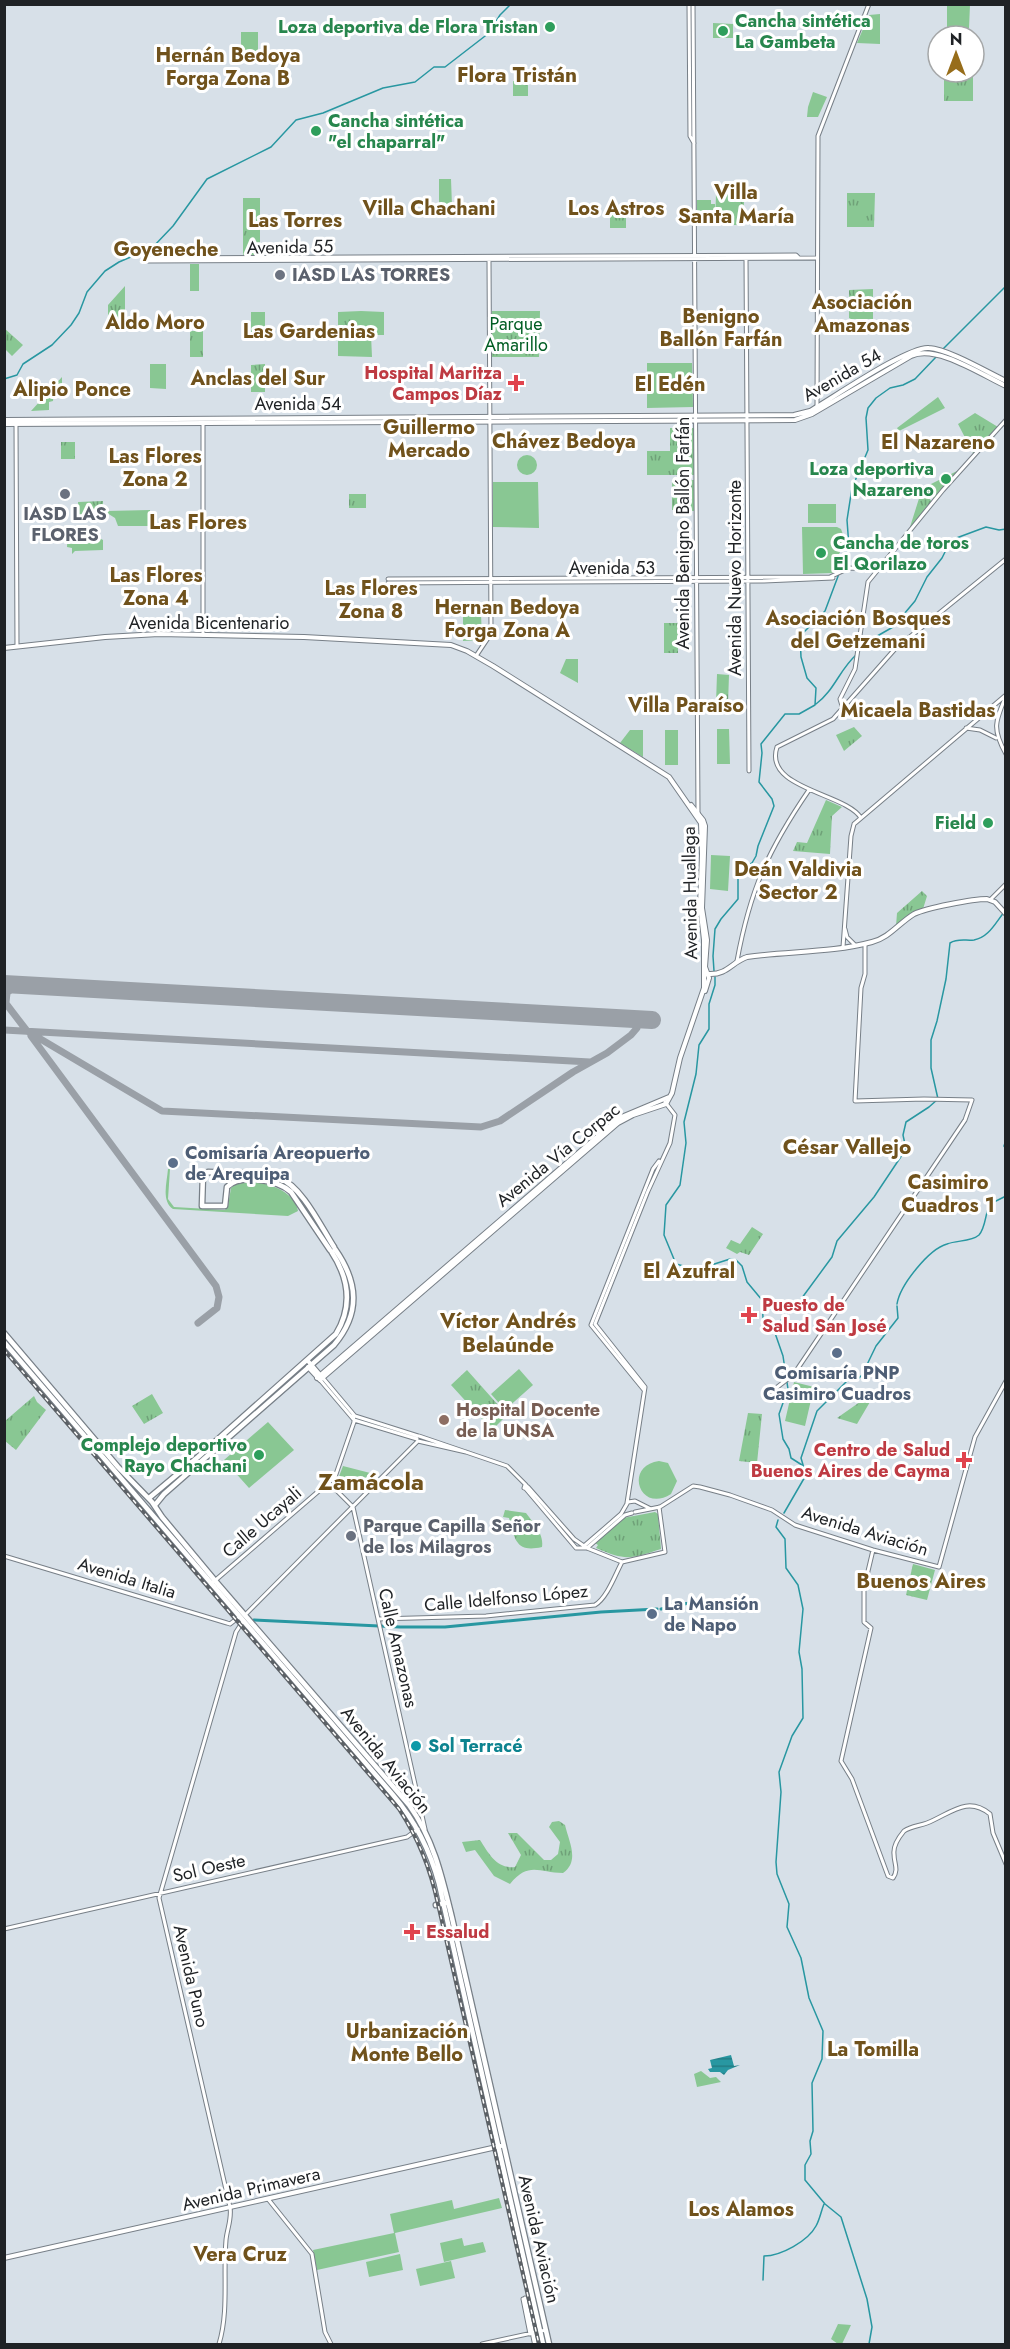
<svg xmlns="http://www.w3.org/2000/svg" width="1010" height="2349" viewBox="0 0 1010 2349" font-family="Jost,sans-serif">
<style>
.grass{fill:#89c793}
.park{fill:url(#park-tufts)}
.water{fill:url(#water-rules)}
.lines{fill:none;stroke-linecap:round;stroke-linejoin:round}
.stream{stroke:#2897a1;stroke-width:1.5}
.canal{stroke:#2897a1;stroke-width:3}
.taxiway{stroke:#9aa0a7;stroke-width:7}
.runway{stroke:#9aa0a7;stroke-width:18}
.tertiary-casing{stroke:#777f87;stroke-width:5}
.secondary-casing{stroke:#777f87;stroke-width:6}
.primary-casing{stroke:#777f87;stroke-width:7}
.tertiary{stroke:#fff;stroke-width:3}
.secondary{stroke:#fff;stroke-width:4}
.primary{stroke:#fff;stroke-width:4.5}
.rail-casing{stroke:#5c6166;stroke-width:4}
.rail{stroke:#fff;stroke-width:1.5;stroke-dasharray:4.5;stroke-linecap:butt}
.leisure-dot{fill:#2e9e5b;stroke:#fff;stroke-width:2}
.worship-dot{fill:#6b7280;stroke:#fff;stroke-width:2}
.health-dot{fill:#e0444e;stroke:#fff;stroke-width:2}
.service-dot{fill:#5c6f8a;stroke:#fff;stroke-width:2}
.education-dot{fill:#8d6e63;stroke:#fff;stroke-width:2}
.culture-dot{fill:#0f9aa8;stroke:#fff;stroke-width:2}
.labels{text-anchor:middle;stroke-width:6;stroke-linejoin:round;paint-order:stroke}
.leisure-label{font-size:18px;font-weight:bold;fill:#27864d;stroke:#fff;text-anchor:end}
.street-label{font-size:18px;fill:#1f2225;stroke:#fff}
.worship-label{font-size:18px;font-weight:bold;fill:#5b616d;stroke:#fff;text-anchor:start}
.park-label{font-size:18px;fill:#005d23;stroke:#fff}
.health-label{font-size:18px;font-weight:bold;fill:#be3a42;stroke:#fff;text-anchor:end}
.service-label{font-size:18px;font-weight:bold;fill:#4e5e75;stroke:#fff;text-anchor:start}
.education-label{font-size:18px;font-weight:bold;fill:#785e54;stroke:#fff;text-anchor:start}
.culture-label{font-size:18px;font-weight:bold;fill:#0d838f;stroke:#fff;text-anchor:start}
.neighbourhood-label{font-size:20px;font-weight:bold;fill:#70521c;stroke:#fff}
.quarter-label{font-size:21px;font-weight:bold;fill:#70521c;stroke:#fff}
.district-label{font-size:24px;font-weight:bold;fill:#70521c;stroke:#fff}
</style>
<defs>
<pattern id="park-tufts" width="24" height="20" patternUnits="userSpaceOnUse" patternTransform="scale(1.5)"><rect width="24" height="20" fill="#89c793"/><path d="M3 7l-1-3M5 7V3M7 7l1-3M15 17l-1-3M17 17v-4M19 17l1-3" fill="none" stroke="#6fa178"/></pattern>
<pattern id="water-rules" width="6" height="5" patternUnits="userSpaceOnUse" patternTransform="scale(1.5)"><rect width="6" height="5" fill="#2897a1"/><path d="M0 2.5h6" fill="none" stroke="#227b83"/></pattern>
</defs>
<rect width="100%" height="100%" fill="#d7e0e8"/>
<path class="grass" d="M947,5h23l-1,23h-22z
M880,14v30l-23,-1 12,-28z
M713,23l20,1v14h-20z
M241,32h17v25h-17z
M813,92l14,5 -9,20h-11l1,-10z
M439,179h12l1,27h-13z
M243,198h17v26h-17z
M697,200h14v4h4v6h-8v15h-10z
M190,264h9v27h-9z
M361,311l23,1v23h-13l1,22 -34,-1v-20h23z
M647,363h45l1,44 -46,1z
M150,364h16v25l-16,-1z
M62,377v11h-8l-1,13 -4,1v8l-18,1z
M938,397l7,11 -46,23 -2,-3z
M517 465a10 10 0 1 1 20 0a10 10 0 1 1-20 0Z
M959,470l-25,29 -11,-11z
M493,482h45l1,46 -46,-1z
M808,504h28v19h-28z
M150,510v16h-32l-3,-8 -8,-5v-2z
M68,527h21l6,9 8,4v10l-28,1 -3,3v-6l-5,-1z
M802,527h35l4,2 5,14 -9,14 -4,16 -30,1z
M481,613l1,27 -19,1v-27z
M566,659h12v24l-18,-10z
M717,729h12l1,35h-13z
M630,730h13v27l-23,-14z
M665,730h13v35h-13z
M711,855l19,1 -2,35 -18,-2z
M168,1169h2l-2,30 6,8 51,3 3,-4 3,-18c15,-14 64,-2 67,23l-10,5 -115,-7c-12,-8 -6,-27 -5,-40z
M519,1369l14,16 -28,25 -14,-16z
M794,1382l20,5 -9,39 -20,-5z
M268,1422l26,28 -45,38 -25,-28z
M659,1461l9,2 9,18 -6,13c-31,20 -48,-28 -12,-33z
M701,2071l9,7 6,-1 5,5 -24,5 -3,-13z
M499,2198l3,10 -107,25 4,19 -82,18 -4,-20 81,-17 -4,-19 62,-14 2,9z
M462,2238l2,8 19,-4 3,10 -42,10 -4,-19z
M400,2254l3,16 -34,7 -3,-15z
M451,2261l4,17 -35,8 -4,-17z"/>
<path class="park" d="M944,72h29v29h-29z
M513,81h15v15h-15z
M847,193h28l-1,34h-27z
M716,194h28v31h-29z
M610,214h16v14h-16z
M243,224h17v31h-17z
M125,286v36l-17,-1v-16z
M873,289v30h-22l-2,-1v-28z
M361,311v25h-23v-24z
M492,311h48l-1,46h-47z
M251,312h14v27h-14z
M4,328l19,17 -11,11 -7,-7z
M190,331h13v26h-13z
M265,364v28h-14v-27z
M975,413l23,14 -23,27 -2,-1 -15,-29z
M670,428h24v47h-47v-24h23z
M61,442h14v17h-14z
M672,480h22v31l-22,-1z
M922,489l10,13 -21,26 -1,-1z
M349,494h17v14h-17z
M103,501v12l-10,5h-14l-1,-16z
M664,623h14v30h-14z
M717,674l12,1 -1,29 -12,-1z
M854,727l8,9 -18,15 -8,-16z
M826,800l16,7 -10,9 -2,38 -37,-3 4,-9 10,1z
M922,891l5,5 -4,13 -11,4 -16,13 1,-13z
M752,1227l11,7 -14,21 -9,-3 -3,2 -11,-6 5,-8 9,4z
M467,1370l40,45 -15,15 -41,-45z
M877,1390l-20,34 -20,-6z
M152,1394l11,19 -19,11 -12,-18z
M34,1396l3,6 9,8 -30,40 -11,-9v-20z
M748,1413l14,1 -5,49 -18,-2z
M343,1466l35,9 -9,11 -13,-7h-18z
M505,1510l21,3c8,11 18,21 16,34 -26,6 -27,-7 -33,-29l-6,-1z
M655,1512l3,2 3,35c-31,10 -35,12 -65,-1l2,-3 -3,-2 28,-25z
M913,1564l22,6 -8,30 -21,-5z
M559,1821l6,4c4,17 15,36 -2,48 -24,0 -34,-12 -53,11l-16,-8 -19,-26 -9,2 -4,-10 18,-2c9,14 17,29 35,27l6,-12 -13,-22h9l27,27h7l7,-6 2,-12 -11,-15 3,-5z
M838,2324l13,1 -9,19h-4l-7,-5z"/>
<path class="water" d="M731,2055l3,11 6,-1 -12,5 -4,5 -4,-3h-10l-2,-3 4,-1 -2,-8z"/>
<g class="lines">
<path class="stream" d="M943,349l63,-63
M4,379l13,-4 6,-11 29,-19 19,-20 8,-12 8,-21 18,-21 14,-9 33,-14 21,-22 34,-47 64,-32 25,-27 27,-7 60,-25 32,-6 19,-15h11l44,-34 11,-18 11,-11
M859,651l13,-12 21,-12 22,-26 12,-24 15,-19 9,-18 35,-13 13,3 7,-1
M816,704c18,-13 24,-35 40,-49
M714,971l-1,-15 2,-27 6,-10 17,-20v-28l14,-8 4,-7 2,-10 16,-40 -2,-7 -13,-17 3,-29 -1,-9 24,-30h14l16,-9 1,-17 -9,-10 -6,-21 -1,-21 25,-25 24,-64 -2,-27 5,-32 16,-38 -2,-32 2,-10 8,-10 14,-10 13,-3 12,-6 21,-22
M715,977v8l-6,19v25l-10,16 -3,29 -12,48 2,21 -6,42 -14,20 -2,30 12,29 15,4 14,-1 25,-8 6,1 6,6 5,16 15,18 1,18 12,15 8,23 5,33 -9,25 4,25 6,10 2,9 11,7
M1006,1140l-2,6 2,3
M897,1304c3,-19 32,-55 50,-60 10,-4 24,-2 32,-9 7,-8 6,-22 11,-31l16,-8
M773,1331l2,-5 21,-20 36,-49 5,-16 37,-44 32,-48 -3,-14 3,-13 23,-15 9,-8 -7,-31v-28l6,-19 9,-42 4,-36c8,-5 16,-2 24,-3 16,-3 22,-19 32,-30
M784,1513l22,-38 -5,-17 16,-47 30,-30 10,-1 5,-5 14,-29 22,-28 -1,-12
M778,1520l-2,7 9,12 1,29 12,17 5,24 -4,43 3,17 1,49 -11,18 -13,36 2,20 -5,70 1,12 12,30 -2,23 14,31 8,40 14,33 -1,28 -10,24 1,48 -3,10 1,13 -6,11v15l20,24 16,13 26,82 5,28 -3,17
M763,2280l1,-24c17,0 44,-15 52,-30 4,-7 5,-15 8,-22"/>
<path class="canal" d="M661,1609l28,-6
M254,1620l146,7h45l156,-15 56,-3"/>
<path class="taxiway" d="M4,1001l23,30 135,80 319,16 19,-6 73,-49 34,-19 24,-18 6,-7 -1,-5 -5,-4
M6,1002l1,-9 10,-9
M4,1030l586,32
M31,1036l185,250 3,11 -2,11 -19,15"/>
<path class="runway" d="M4,984l648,36"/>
<defs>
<path id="tertiary" d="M689,4l1,132 4,7
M693,4l5,809
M746,257l3,514
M148,260l3,-2 645,-3 2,2
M147,261l669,-3
M817,407l1,-271 51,-132
M16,423l1,223
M203,423v212
M388,579l442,-2 19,-9 30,1
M388,583l376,-2 69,-3
M476,656l14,-21 1,-7 -2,-368
M1006,696c-11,26 -14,33 0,58
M843,709l-3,-10 15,-30 13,-87 75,-92 63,-70
M966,728l14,2 16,8
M861,818c-15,-25 -98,-29 -84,-71l56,-28 62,-70 111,-90
M991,899l15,-15
M845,929l2,8 8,8
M843,947l8,-111 3,-12 152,-129
M737,961c13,-71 31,-111 72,-171
M323,1378l32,38 63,20
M320,1380l34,40 63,19
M644,1390l-53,-65 62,-156 6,-8
M771,1392l23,-18 171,-254 7,-20 -48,-1 -69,2 6,-113 4,-14v-30
M419,1436l47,16
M418,1441l48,11 41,14 19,19
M328,1482l25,25 72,322
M525,1485l3,2 -1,2 -3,-1z
M528,1487l46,52 13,9 35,14
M526,1489l50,59h11
M627,1503l18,-116 -50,-63 53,-133 22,-48 5,-28 -10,-13
M635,1512l25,-5 33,-21 7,1 30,8 42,15 23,15 78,25 66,17 36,-130 31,-56
M584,1546l37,-32 7,-12 7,-1 14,7
M587,1548l38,-33 7,-2
M873,1550l-9,38v34l7,6 -30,133 11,18 36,97 5,2c6,-9 1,-14 1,-24 -1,-8 5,-17 10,-23 7,-5 15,-5 23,-8 23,-9 40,-28 63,-9l3,19 13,31
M4,1556l223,67 3,1 9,-7
M622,1562l43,-10 -6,-45
M211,1584l124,-107 19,-55 -1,-7
M245,1615l173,-174
M378,1619l108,-3 109,-11c12,-7 20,-30 27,-43
M4,1929l403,-92 11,-8
M268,2199l44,55 13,78 6,12
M525,2298l8,36
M523,2299l7,35
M219,2344c10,-33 4,-70 7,-104 1,-11 6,-21 4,-33l-71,-309 77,-266 7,-11
M482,2344l64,-14"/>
<path id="secondary" d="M4,420l790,-5 16,-4c23,-13 98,-65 119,-63 19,1 58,24 77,33
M4,424l791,-4 17,-6 99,-58c25,-12 71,19 95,30
M4,648l101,-11 54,-3 145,3 147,8 16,6 26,15 176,111 32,46 1,31 -2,51 4,35v48l-24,70 -8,35 -6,11 -33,11 -15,8 -298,257 -12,-13
M691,805l12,15 2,6 -3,82 5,32 -2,27 4,11
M709,974c18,1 23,-12 38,-17 41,-6 85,-4 125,-15 17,-4 27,-19 42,-28 12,-6 59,-15 73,-15l8,3 11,12
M705,991l4,-13
M308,1361l12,14
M317,1378l302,-260 50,-21
M4,2258l497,-112
M533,2334l2,10"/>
<path id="primary" d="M330,1250l-39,-58c-13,-12 -51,-19 -64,-5l-2,19h-23l1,-32 5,-2c19,1 55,0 71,6 23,8 42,49 55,69
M4,1333l114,134 34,35 10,15 55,66 192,222c25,35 33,72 43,113l97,426
M4,1342l389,453c23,27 37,55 46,89l104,460
M149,1498l49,-41 138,-123c17,-28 13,-56 -5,-83
M155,1505l9,-11 170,-149c27,-32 24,-63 1,-96
M436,1905l10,-2"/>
</defs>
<use href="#tertiary" class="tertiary-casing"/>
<use href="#secondary" class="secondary-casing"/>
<use href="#primary" class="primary-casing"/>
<use href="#tertiary" class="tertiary"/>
<use href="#secondary" class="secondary"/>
<use href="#primary" class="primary"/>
<defs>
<path id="rail" d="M4,1350l395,459c20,31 31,59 39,95l101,440"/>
</defs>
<use href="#rail" class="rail-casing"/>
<use href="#rail" class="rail"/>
</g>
<g class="leisure-dot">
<circle cx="550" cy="27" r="6"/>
<circle cx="723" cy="31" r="6"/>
<circle cx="316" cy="131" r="6"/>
<circle cx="946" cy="479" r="6"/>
<circle cx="821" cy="553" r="6"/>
<circle cx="988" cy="823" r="6"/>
<circle cx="259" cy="1455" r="6"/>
</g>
<g class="worship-dot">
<circle cx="280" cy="275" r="6"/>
<circle cx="65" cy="494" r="6"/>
<circle cx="351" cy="1536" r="6"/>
</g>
<g class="health-dot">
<path d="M513 374h6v6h6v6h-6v6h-6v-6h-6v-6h6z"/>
<path d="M746 1306h6v6h6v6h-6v6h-6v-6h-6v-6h6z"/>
<path d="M961 1451h6v6h6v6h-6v6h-6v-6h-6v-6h6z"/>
<path d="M409 1923h6v6h6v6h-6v6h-6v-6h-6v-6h6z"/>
</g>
<g class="service-dot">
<circle cx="173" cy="1163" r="6"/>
<circle cx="837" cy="1353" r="6"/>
<circle cx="652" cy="1614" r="6"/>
</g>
<circle class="education-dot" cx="444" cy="1420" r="6"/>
<circle class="culture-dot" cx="416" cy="1746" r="6"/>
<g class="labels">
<g class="leisure-label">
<text x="735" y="27" text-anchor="start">Cancha sintética<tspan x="735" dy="21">La Gambeta</tspan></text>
<text x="538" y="33">Loza deportiva de Flora Tristan</text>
<text x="328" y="127" text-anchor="start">Cancha sintética<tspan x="328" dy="21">"el chaparral"</tspan></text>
<text x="934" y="475">Loza deportiva<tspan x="934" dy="21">Nazareno</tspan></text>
<text x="833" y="549" text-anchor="start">Cancha de toros<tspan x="833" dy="21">El Qorilazo</tspan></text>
<text x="976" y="829">Field</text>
<text x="247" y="1451">Complejo deportivo<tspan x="247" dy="21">Rayo Chachani</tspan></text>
</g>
<g class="street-label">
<text transform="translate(290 247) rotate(-1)" y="6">Avenida 55</text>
<text transform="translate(842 375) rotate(-30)" y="6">Avenida 54</text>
<text x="298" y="410">Avenida 54</text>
<text transform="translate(683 533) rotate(-90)" y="6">Avenida Benigno Ballón Farfán</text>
<text x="612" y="574">Avenida 53</text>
<text transform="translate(735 578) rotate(-90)" y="6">Avenida Nuevo Horizonte</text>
<text x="209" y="629">Avenida Bicentenario</text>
<text transform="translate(690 893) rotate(-91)" y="6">Avenida Huallaga</text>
<text transform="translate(558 1155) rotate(-39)" y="6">Avenida Vía Corpac</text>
<text transform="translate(262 1522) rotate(-41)" y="6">Calle Ucayali</text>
<text transform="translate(865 1531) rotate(17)" y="6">Avenida Aviación</text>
<text transform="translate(127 1578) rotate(17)" y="6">Avenida Italia</text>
<text transform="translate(506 1598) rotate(-5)" y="6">Calle Idelfonso López</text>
<text transform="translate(398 1648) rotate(77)" y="6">Calle Amazonas</text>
<text transform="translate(386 1760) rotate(51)" y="6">Avenida Aviación</text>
<text transform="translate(209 1868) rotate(-13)" y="6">Sol Oeste</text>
<text transform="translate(191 1976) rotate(77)" y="6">Avenida Puno</text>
<text transform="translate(251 2189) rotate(-13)" y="6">Avenida Primavera</text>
<text transform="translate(539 2239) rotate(77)" y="6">Avenida Aviación</text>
</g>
<g class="worship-label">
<text x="292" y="281">IASD LAS TORRES</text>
<text x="65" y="520" text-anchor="middle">IASD LAS<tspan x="65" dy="21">FLORES</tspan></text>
<text x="363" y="1532">Parque Capilla Señor<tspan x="363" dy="21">de los Milagros</tspan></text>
</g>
<g class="park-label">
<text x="516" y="330">Parque<tspan x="516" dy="21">Amarillo</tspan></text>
</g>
<g class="health-label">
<text x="502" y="379">Hospital Maritza<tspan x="502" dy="21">Campos Díaz</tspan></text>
<text x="762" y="1311" text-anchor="start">Puesto de<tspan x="762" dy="21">Salud San José</tspan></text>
<text x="950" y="1456">Centro de Salud<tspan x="950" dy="21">Buenos Aires de Cayma</tspan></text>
<text x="426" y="1938" text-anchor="start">Essalud</text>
</g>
<g class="service-label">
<text x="185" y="1159">Comisaría Areopuerto<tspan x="185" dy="21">de Arequipa</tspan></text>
<text x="837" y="1379" text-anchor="middle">Comisaría PNP<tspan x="837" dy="21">Casimiro Cuadros</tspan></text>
<text x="664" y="1610">La Mansión<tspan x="664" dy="21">de Napo</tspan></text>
</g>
<g class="education-label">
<text x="456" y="1416">Hospital Docente<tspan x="456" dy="21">de la UNSA</tspan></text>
</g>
<g class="culture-label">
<text x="428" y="1752">Sol Terracé</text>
</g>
<g class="neighbourhood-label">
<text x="228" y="62">Hernán Bedoya<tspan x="228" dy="23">Forga Zona B</tspan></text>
<text x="429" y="215">Villa Chachani</text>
<text x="616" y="215">Los Astros</text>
<text x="295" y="227">Las Torres</text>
<text x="166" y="256">Goyeneche</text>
<text x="862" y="309">Asociación<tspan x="862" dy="23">Amazonas</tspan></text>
<text x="721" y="323">Benigno<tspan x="721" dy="23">Ballón Farfán</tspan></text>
<text x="155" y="329">Aldo Moro</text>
<text x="309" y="338">Las Gardenias</text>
<text x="258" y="385">Anclas del Sur</text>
<text x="670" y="391">El Edén</text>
<text x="72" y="396">Alipio Ponce</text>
<text x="429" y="434">Guillermo<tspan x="429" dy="23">Mercado</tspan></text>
<text x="564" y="448">Chávez Bedoya</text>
<text x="938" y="449">El Nazareno</text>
<text x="155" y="463">Las Flores<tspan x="155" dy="23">Zona 2</tspan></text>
<text x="156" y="582">Las Flores<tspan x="156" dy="23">Zona 4</tspan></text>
<text x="371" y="595">Las Flores<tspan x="371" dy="23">Zona 8</tspan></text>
<text x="507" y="614">Hernan Bedoya<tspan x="507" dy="23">Forga Zona A</tspan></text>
<text x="858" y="625">Asociación Bosques<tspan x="858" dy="23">del Getzemani</tspan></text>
<text x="686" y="712">Villa Paraíso</text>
<text x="918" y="717">Micaela Bastidas</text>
<text x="798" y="876">Deán Valdivia<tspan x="798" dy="23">Sector 2</tspan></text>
<text x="948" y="1189">Casimiro<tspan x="948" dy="23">Cuadros 1</tspan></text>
<text x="689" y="1278">El Azufral</text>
<text x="407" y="2038">Urbanización<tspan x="407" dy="23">Monte Bello</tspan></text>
<text x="873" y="2056">La Tomilla</text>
<text x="741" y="2216">Los Alamos</text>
<text x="240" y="2261">Vera Cruz</text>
</g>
<g class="quarter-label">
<text x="517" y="82">Flora Tristán</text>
<text x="736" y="199">Villa<tspan x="736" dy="24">Santa María</tspan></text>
<text x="198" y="529">Las Flores</text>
<text x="847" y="1154">César Vallejo</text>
<text x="508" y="1328">Víctor Andrés<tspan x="508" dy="24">Belaúnde</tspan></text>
<text x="921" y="1588">Buenos Aires</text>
</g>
<g class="district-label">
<text x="371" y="1490">Zamácola</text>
</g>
</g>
<rect width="1010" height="2349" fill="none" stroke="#1f2225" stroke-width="12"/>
<g transform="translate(956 54)"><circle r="28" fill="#ffffff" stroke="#a5a7a8" stroke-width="1.5"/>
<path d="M0-4.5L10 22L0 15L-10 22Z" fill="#976d1a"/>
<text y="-9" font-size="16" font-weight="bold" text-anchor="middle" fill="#1f2225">N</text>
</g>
</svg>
